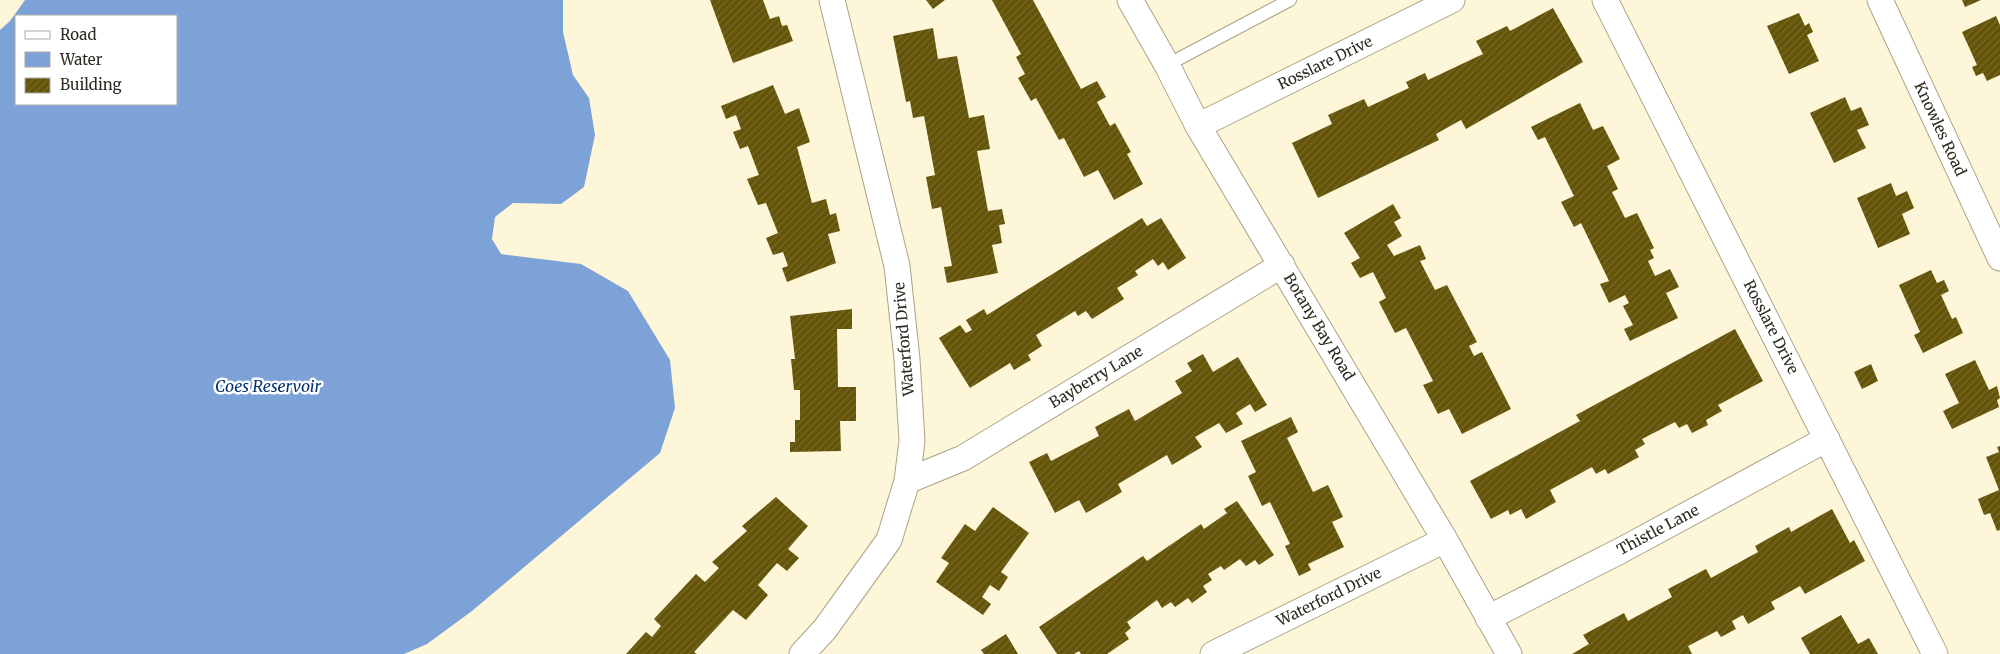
<svg xmlns="http://www.w3.org/2000/svg" width="2000" height="654" viewBox="0 0 2000 654" font-family="Merriweather,serif">
<style>
.water{fill:#7da2d7;fill-rule:evenodd}
.building{fill:url(#building-hatch)}
.lines{fill:none;stroke-linecap:round;stroke-linejoin:round}
.lane-casing{stroke:#aaa388;stroke-width:14}
.street-casing{stroke:#aaa388;stroke-width:27}
.lane{stroke:#fff;stroke-width:12}
.street{stroke:#fff;stroke-width:25}
.labels{text-anchor:middle;stroke-width:5;stroke-linejoin:round;paint-order:stroke}
.street-label{font-size:15px;fill:#2d2a1f;stroke:#fff}
.water-label{font-size:16px;font-style:italic;fill:#003270;stroke:#fff}
</style>
<defs>
<pattern id="building-hatch" width="6" height="6" patternUnits="userSpaceOnUse" patternTransform="scale(1.25)"><rect width="6" height="6" fill="#645408"/><path d="M-1 1l2-2M0 6l6-6M5 7l2-2" fill="none" stroke="#76692c"/></pattern>
</defs>
<rect width="100%" height="100%" fill="#fdf6d9"/>
<path class="water" d="M25,0h538v32l10,43 16,23 6,37 -11,52 -23,17 -48,-1 -18,14 -3,22 9,15 80,10 47,27 42,69 5,48 -15,45 -188,158 -45,33 -23,10h-404v-624l10,-9zM16,16h160v88h-160z"/>
<path class="building" d="M710,0h53l7,19 9,-3 3,10 5,-1 6,16 -60,22z
M926,0h19l-12,9z
M992,0h41l48,89 16,-8 9,16 -9,5 13,24 5,-3 16,29 -4,2 16,30 -29,16 -16,-30 -14,7 -20,-39 -5,2 -23,-42 -5,3 -13,-23 7,-4 -9,-17 5,-3z
M1962,0h19l-16,7z
M1553,8l30,54 -117,67 -5,-9 -25,14 3,6 -121,58 -26,-55 40,-19 -4,-9 36,-16 4,8 41,-19 -3,-6 19,-9 3,7 55,-26 -7,-13 31,-15 3,5z
M1799,13l6,13 4,-3 4,9 -6,3 12,26 -30,13 -22,-48z
M1996,16l4,9v50l-13,6 -4,-8 -7,3 -4,-9 5,-2 -15,-33z
M933,28l5,31 19,-3 12,62 15,-3 6,34 -13,2 11,60 14,-2 3,15 -6,1 3,18 -10,2 6,28 -51,10 -3,-16 8,-1 -11,-59 -9,2 -6,-32 9,-2 -11,-59 -11,2 -3,-17 -4,1 -13,-66z
M773,85l12,29 14,-6 11,34 -13,5 15,56 14,-4 4,16 6,-2 4,18 -12,3 8,29 -49,19 -5,-14 6,-2 -5,-14 -10,3 -7,-17 12,-5 -12,-30 -8,2 -11,-26 12,-4 -11,-29 -8,3 -7,-17 8,-3 -5,-14 -10,4 -5,-13z
M1845,97l6,14 10,-4 8,18 -12,5 9,18 -32,15 -24,-50z
M1580,103l13,27 10,-4 17,33 -13,7 11,23 -6,3 13,26 12,-5 17,35 -4,2 4,8 -6,3 7,15 15,-7 9,18 -13,6 12,25 -48,23 -6,-12 9,-4 -10,-19 6,-3 -4,-8 -16,8 -9,-19 9,-3 -28,-58 -7,4 -13,-25 13,-6 -29,-59 -7,3 -7,-13z
M1891,183l5,13 11,-5 7,17 -12,6 8,20 -32,14 -21,-50z
M1393,204l8,14 -7,4 8,14 -15,9 7,11 26,-11 6,14 -6,2 15,29 12,-5 30,57 -8,4 5,10 8,-4 29,57 -49,25 -13,-25 -11,5 -15,-29 10,-4 -27,-53 -11,5 -16,-31 7,-4 -13,-26 -13,6 -9,-15 9,-5 -16,-25z
M1142,218l5,8 14,-8 25,40 -18,12 -5,-8 -5,4 -5,-7 -18,12 3,4 -21,13 7,11 -32,20 -6,-8 -8,5 -3,-5 -39,24 6,11 -14,9 3,5 -17,10 -4,-7 -40,25 -31,-50 21,-13 6,8 6,-3 -6,-10 18,-11 3,6z
M1931,270l6,13 7,-3 5,11 -8,4 11,24 4,-2 7,16 -40,20 -9,-18 6,-3 -21,-47z
M852,309v20h-15l1,58h18v34h-16l1,30 -51,1v-10h5v-22h5v-30h-6l-3,-31h4l-5,-43z
M1735,329l28,52 -45,24 4,6 -16,9 2,5 -16,8 -5,-9 -8,4 -4,-6 -33,17 3,5 -10,6 4,7 -31,17 -3,-5 -9,5 -4,-7 -42,23 6,12 -30,17 -5,-10 -11,6 -2,-5 -17,9 -21,-38 110,-60 -4,-6z
M1203,354l10,18 25,-15 29,48 -12,7 -5,-8 -14,9 7,11 -17,9 -7,-10 -24,14 7,10 -30,18 -5,-10 -49,29 4,8 -36,21 -7,-13 -24,13 -26,-51 18,-9 4,8 48,-25 -4,-9 34,-18 6,12 47,-28 -7,-12 17,-10 -5,-8z
M1975,360l14,30 8,-4 3,12 -3,2 2,7 -47,22 -9,-18 16,-8 -14,-29z
M1871,364l7,17 -16,8 -8,-17z
M1291,417l7,15 -11,6 26,54 15,-7 15,32 -11,5 12,25 -36,17 3,6 -12,6 -14,-30 5,-2 -20,-42 -8,4 -14,-30 8,-4 -15,-31z
M2000,446v84l-3,1 -7,-18 -6,2 -6,-16 21,-9 -13,-33 13,-5 -2,-5z
M776,497l32,29 -20,23 11,9 -12,13 -10,-8 -19,22 10,10 -22,25 -13,-10 -39,42 3,2h-71l20,-22 6,5 9,-11 -7,-7 42,-45 9,8 14,-14 -7,-6 35,-31 -5,-5z
M1237,501l37,54 -15,10 -4,-5 -9,6 -6,-7 -16,11 -3,-4 -13,8 4,6 -9,6 4,6 -15,11 -4,-5 -13,9 -4,-5 -9,6 -5,-8 -30,22 4,6 -6,5 4,6 -22,15h-26l-2,-3 -5,3h-17l-18,-27 104,-71 4,5 54,-37 3,5 23,-16 -3,-4z
M993,507l36,26 -28,39 7,5 -9,14 -9,-6 -8,12 9,7 -8,11 -47,-33 13,-19 -8,-5 24,-34 10,7z
M1832,509l18,34 4,-3 11,21 -60,33 -5,-8 -29,16 4,7 -27,15 -5,-9 -11,6 4,8 -15,8 -4,-6 -29,15 4,8h-120l17,-10 -6,-9 41,-22 4,8 44,-24 -4,-8 38,-20 5,9 47,-26 -3,-6 34,-19 2,5z
M1841,615l17,29 11,-6 9,16h-68l-9,-16z
M1006,634l12,20h-34l-3,-4z"/>
<g class="lines">
<defs>
<path id="lane" d="M1167,65l123,-65"/>
<path id="street" d="M1130,0l37,65 31,61 247,414 64,114
M1605,0l330,654
M1880,0l120,258
M1198,126l254,-126
M907,481l56,-23 319,-193
M1488,618l132,-67 207,-112
M802,654l23,-25 64,-89 18,-59 5,-40 -5,-82 -10,-93 -65,-266
M1213,654l232,-114"/>
</defs>
<use href="#lane" class="lane-casing"/>
<use href="#street" class="street-casing"/>
<use href="#lane" class="lane"/>
<use href="#street" class="street"/>
</g>
<g class="labels">
<g class="street-label">
<text transform="translate(1325 63) rotate(-26)" y="5">Rosslare Drive</text>
<text transform="translate(1940 129) rotate(65)" y="5">Knowles Road</text>
<text transform="translate(1319 327) rotate(59)" y="5">Botany Bay Road</text>
<text transform="translate(1771 327) rotate(63)" y="5">Rosslare Drive</text>
<text transform="translate(904 339) rotate(-95)" y="5">Waterford Drive</text>
<text transform="translate(1096 377) rotate(-31)" y="5">Bayberry Lane</text>
<text transform="translate(1658 530) rotate(-28)" y="5">Thistle Lane</text>
<text transform="translate(1329 597) rotate(-26)" y="5">Waterford Drive</text>
</g>
<g class="water-label">
<text x="268" y="392">Coes Reservoir</text>
</g>
</g>
<rect x="15" y="15" width="162" height="90" fill="#ffffff" stroke="#abaaa5"/>
<rect x="25" y="31" width="25" height="8" fill="#ffffff" stroke="#abaaa5"/>
<text x="60" y="40" font-size="15" fill="#2d2a1f">Road</text>
<rect x="25" y="52" width="25" height="15" fill="#7da2d7" stroke="#abaaa5"/>
<text x="60" y="65" font-size="15" fill="#2d2a1f">Water</text>
<rect x="25" y="78" width="25" height="15" fill="url(#building-hatch)" stroke="#abaaa5"/>
<text x="60" y="90" font-size="15" fill="#2d2a1f">Building</text>
</svg>
